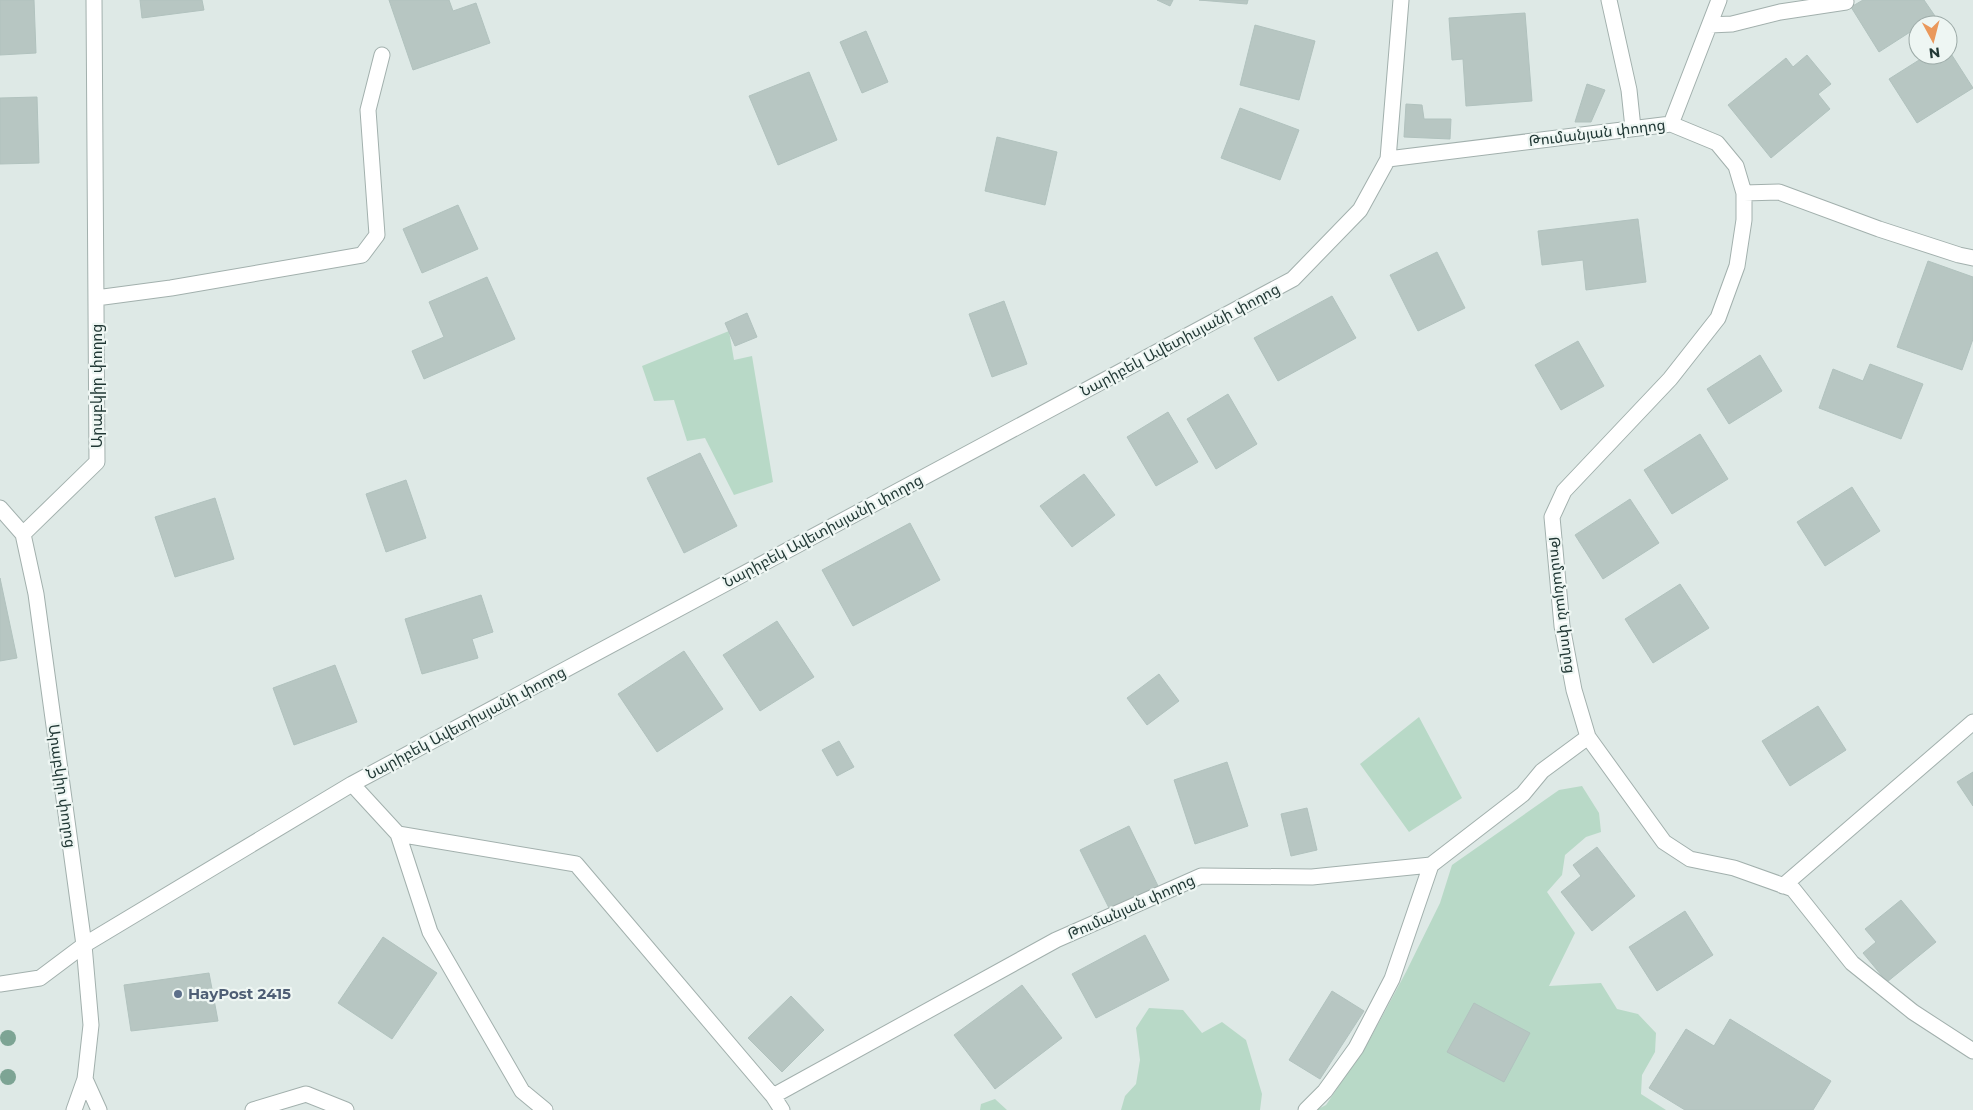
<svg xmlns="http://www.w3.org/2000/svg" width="1973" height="1110" viewBox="0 0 1973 1110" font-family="Montserrat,'Noto Sans Armenian',sans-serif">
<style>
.green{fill:#b8d9c7}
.building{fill:#b7c6c2;stroke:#b1c2be}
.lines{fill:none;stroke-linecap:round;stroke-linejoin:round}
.minor-casing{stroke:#a2b0ad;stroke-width:17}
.minor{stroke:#fff;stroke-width:15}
.tree{fill:#7da494}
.service-dot{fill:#5c6f8a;stroke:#eef6f3;stroke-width:2}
.labels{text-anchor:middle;stroke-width:4.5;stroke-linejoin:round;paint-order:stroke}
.street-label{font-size:15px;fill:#213835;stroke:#eef6f3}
.service-label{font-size:15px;font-weight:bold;fill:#4e5e75;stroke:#eef6f3;text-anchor:start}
</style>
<rect width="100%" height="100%" fill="#dee9e6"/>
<path class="green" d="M729,331l5,29 18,-4 21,126 -39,13 -29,-57 -18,3 -13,-41 -20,1 -12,-35z
M1419,717l43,81 -53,34 -49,-68z
M1582,786l17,27 2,19 -15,5 -21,18 -3,20 -15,17 28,41 -26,53 52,-3 16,26 21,5 18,19 -1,19 -13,23 -1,19 25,16h-350l10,-5 44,-66 36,-67 34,-69 12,-38 107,-75z
M1149,1008l34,2 19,23 20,-11 24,18 16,54 -2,16h-139l4,-14 11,-12 4,-24 -4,-32z
M995,1099l12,11h-27l1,-6z"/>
<path class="building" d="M0,0h34l2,53 -36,2z
M140,0h62l2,10 -62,8z
M389,0h60l4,11 23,-8 14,40 -77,27z
M1157,0h16l-3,6z
M1199,0h49l-1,4z
M1863,0h61l11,16 -56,36 -28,-45z
M1525,13l7,88 -66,5 -3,-47 -11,1 -3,-42z
M1255,25l60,16 -16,59 -59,-15z
M866,31l22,51 -26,11 -22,-51z
M1948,49l25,39 -56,35 -28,-44 38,-24h21z
M1807,55l24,29 -13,10 12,15 -59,49 -43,-53 58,-47 7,9z
M809,72l28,68 -59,25 -29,-69z
M1587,84l18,6 -14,32h-16z
M37,97l2,66 -39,1v-66z
M1406,104l16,1 2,14h27l-1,20 -46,-2z
M1240,108l59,22 -19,50 -59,-22z
M997,137l60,15 -12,53 -60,-14z
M458,205l20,44 -56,24 -19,-44z
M1638,219l8,63 -60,8 -3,-30 -41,5 -4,-34z
M1437,252l28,56 -47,23 -28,-56z
M1928,261l45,16v62l-11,31 -65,-23z
M487,277l28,62 -91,40 -12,-28 32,-14 -15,-35z
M1332,296l24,42 -78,43 -24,-43z
M1004,301l23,63 -35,13 -23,-63z
M747,313l10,24 -22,9 -10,-23z
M1578,341l26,45 -43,24 -26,-45z
M1760,355l22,36 -53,33 -22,-35z
M1870,364l53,20 -22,55 -82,-31 14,-39 30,12z
M1228,394l29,50 -41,25 -29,-50z
M1168,412l30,50 -42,24 -29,-49z
M1700,434l28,45 -56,35 -28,-44z
M700,453l37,73 -53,27 -37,-75z
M1084,474l31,41 -43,32 -32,-41z
M406,480l20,58 -40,14 -20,-58z
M1852,487l28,44 -55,35 -28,-44z
M215,498l19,61 -59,18 -20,-60z
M1630,499l29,44 -56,36 -28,-44z
M910,523l30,57 -87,46 -31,-56z
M0,578l17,80 -17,3z
M1680,584l29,44 -56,35 -28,-44z
M481,595l12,37 -21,7 6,19 -56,16 -17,-55z
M777,621l37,56 -54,34 -37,-56z
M684,651l39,58 -66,43 -39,-58z
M335,665l22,57 -63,23 -21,-57z
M1159,674l20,27 -32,24 -20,-27z
M1818,706l28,44 -56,36 -28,-45z
M839,741l15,26 -17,9 -15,-26z
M1227,762l21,64 -53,18 -21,-64z
M1973,772v34l-16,-24z
M1307,808l10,42 -26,6 -10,-42z
M1129,826l29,60 -48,24 -30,-60z
M1597,847l38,49 -43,35 -31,-39 20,-16 -8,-11z
M1901,900l35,42 -49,40 -24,-29 13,-11 -11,-13z
M1685,911l28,44 -56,36 -28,-44z
M1145,935l24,45 -73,38 -24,-44z
M383,937l54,36 -45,66 -54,-36z
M209,973l9,48 -87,10 -7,-46z
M1022,985l40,53 -67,51 -41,-54z
M1332,991l32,20 -44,68 -31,-19z
M791,996l33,34 -42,42 -34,-34z
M1474,1003l56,30 -26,49 -57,-30z
M1730,1019l101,62 -18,29h-128l-36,-22 37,-59 28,17z"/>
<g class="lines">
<defs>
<path id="minor" d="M1609,0l20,90 4,38
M1710,25l22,-1 48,-12 66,-10
M1671,124l48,-124
M1744,193l35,-1 100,37 80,26 14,3
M96,298l75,-10 191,-33 15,-20 -9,-125 14,-55
M0,508l23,26 13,60 48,351 7,80 -6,54 -11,31
M23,534l74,-72 -3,-462
M1588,737l76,105 26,17 44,9 59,21 59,74 61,49 60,39
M352,784l46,50 178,30 197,232 9,14
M398,834l32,98 92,159 23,19
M1783,886l190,-164
M0,984l40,-6 44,-33 268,-161 941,-505 67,-69 28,-51 13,-159
M85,1079l14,31
M773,1096l283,-156 145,-64 111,1 119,-12 92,-71 19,-23 46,-34 -14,-47 -12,-64 -10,-109 12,-26 106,-112 48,-61 19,-52 7,-46v-27l-8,-27 -19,-23 -46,-19 -283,35
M253,1110l53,-16 40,16
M1306,1110l19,-19 31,-43 36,-69 39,-114"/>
</defs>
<use href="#minor" class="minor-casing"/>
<use href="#minor" class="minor"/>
</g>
<g class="tree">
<circle cx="8" cy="1038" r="8"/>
<circle cx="8" cy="1077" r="8"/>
</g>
<circle class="service-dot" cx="178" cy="994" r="5"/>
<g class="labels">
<g class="street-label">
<text transform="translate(1597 133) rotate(-7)" y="5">Թումանյան փողոց</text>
<text transform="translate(1180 340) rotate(-28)" y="5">Նարիբեկ Ավետիսյանի փողոց</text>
<text transform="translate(97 386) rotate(-90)" y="5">Արաբկիր փողոց</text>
<text transform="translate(823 531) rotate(-28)" y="5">Նարիբեկ Ավետիսյանի փողոց</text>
<text transform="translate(1562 605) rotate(83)" y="5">Թումանյան փողոց</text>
<text transform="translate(466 723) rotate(-28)" y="5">Նարիբեկ Ավետիսյանի փողոց</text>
<text transform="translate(62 786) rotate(82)" y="5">Արաբկիր փողոց</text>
<text transform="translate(1131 907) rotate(-24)" y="5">Թումանյան փողոց</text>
</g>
<g class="service-label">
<text x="188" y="999">HayPost 2415</text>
</g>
</g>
<g transform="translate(1933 40) rotate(173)"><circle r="24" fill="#eef6f3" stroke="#9caaa7"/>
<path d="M0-4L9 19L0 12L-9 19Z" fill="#ea985b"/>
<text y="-8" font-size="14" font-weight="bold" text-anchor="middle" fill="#213835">N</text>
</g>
</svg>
